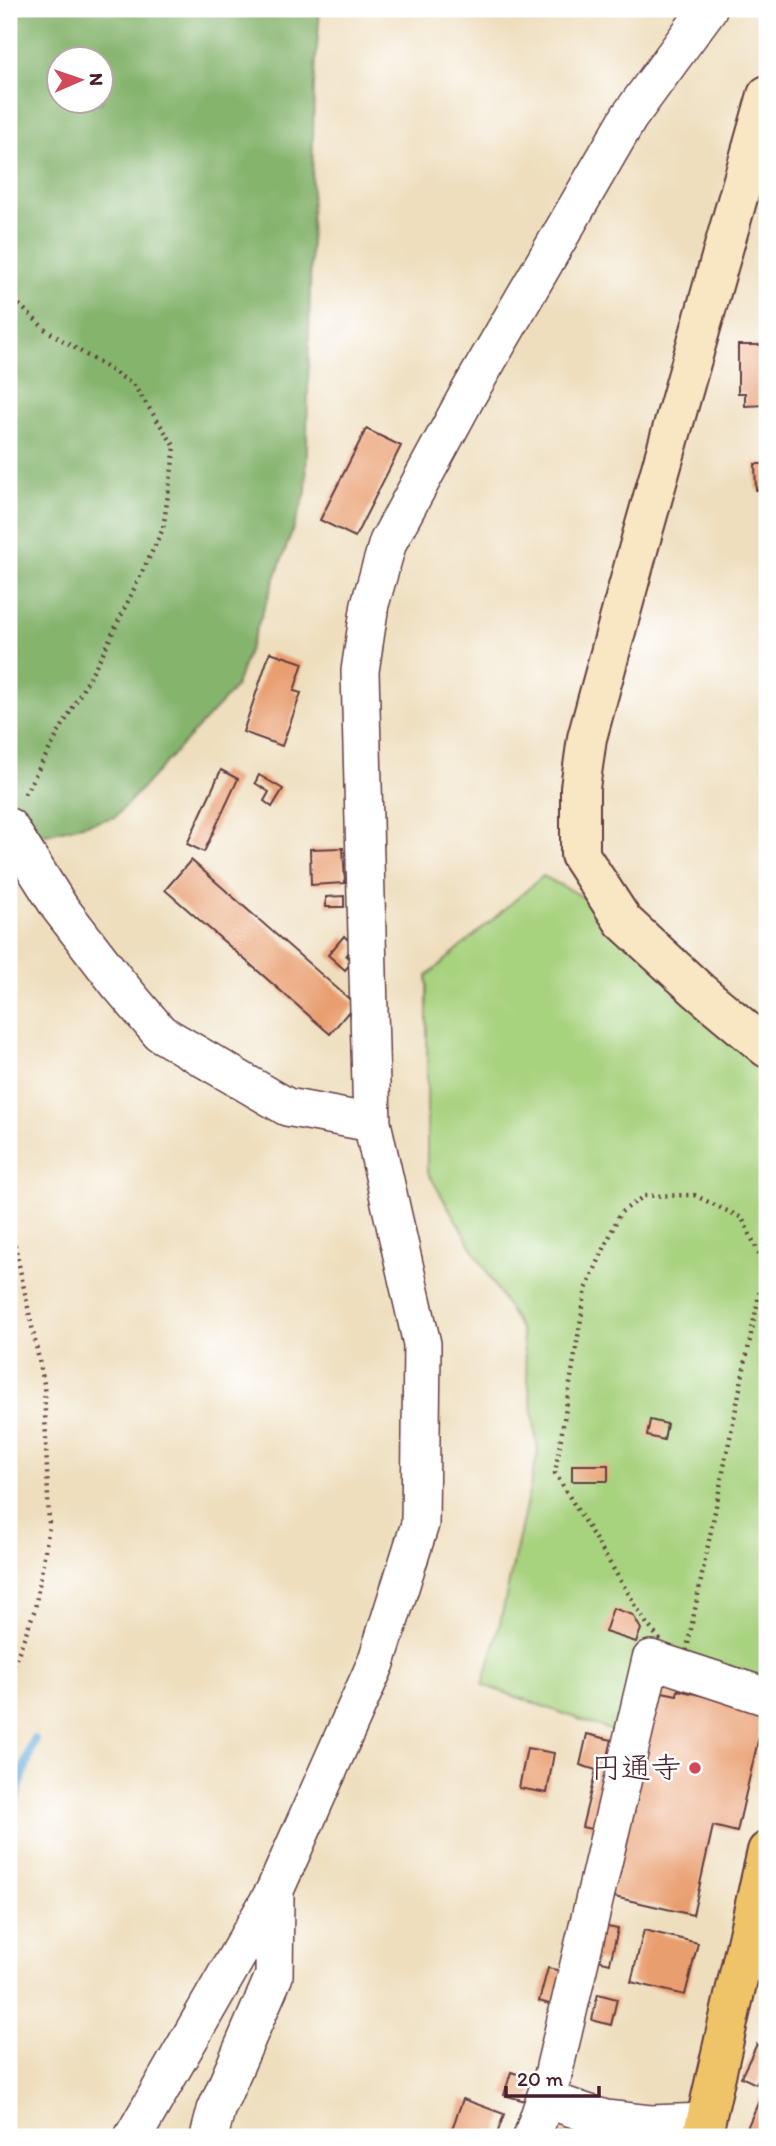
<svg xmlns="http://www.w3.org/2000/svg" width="776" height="2146" viewBox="0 0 776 2146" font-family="Itim,'Klee One',sans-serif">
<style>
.green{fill:#a7d27e;stroke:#787854;stroke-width:2}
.forest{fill:#85b46d;stroke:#686a4c;stroke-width:2;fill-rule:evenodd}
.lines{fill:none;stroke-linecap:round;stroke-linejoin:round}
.stream{stroke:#63a9d9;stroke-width:10}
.building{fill:#e99e6f}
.street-casing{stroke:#633c41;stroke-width:40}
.secondary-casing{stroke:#633c41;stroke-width:42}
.primary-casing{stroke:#633c41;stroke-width:42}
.path{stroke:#633c41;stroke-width:4.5;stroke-dasharray:2 5;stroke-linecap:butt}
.street{stroke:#fff;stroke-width:37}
.secondary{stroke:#f9e7c3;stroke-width:38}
.primary{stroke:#efc469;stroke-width:38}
.poi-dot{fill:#d1495b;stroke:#fff;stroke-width:2.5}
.labels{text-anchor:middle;stroke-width:5;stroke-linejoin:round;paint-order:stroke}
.poi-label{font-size:30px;fill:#4a1f2b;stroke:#fff;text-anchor:end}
</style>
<rect width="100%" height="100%" fill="#fff"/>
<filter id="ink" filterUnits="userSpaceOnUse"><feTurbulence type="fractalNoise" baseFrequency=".0143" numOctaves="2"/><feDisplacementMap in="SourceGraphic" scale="14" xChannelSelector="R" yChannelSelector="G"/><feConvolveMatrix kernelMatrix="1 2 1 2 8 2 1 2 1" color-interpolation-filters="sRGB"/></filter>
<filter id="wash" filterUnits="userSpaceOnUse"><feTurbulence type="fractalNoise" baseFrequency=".00686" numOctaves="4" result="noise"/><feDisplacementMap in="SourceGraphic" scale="28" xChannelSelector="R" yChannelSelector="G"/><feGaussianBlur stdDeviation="1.57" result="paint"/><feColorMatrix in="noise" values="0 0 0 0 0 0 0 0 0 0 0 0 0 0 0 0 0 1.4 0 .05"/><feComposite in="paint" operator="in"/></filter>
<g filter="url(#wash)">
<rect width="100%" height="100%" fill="#eedebd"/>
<path class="green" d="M543,876l75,39 149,133v648l-119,-46 -16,88 -149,-53 17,-62 38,-172 -17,-121 -94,-159v-195z"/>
<path class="forest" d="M9,9h311l-6,77 -8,407 -71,195 -120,129 -106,26zM60,60h42v42h-42z"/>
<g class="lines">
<path class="stream" d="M9,1816l25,-76"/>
</g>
<g id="blocks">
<path class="building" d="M738,345h29v60l-22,1v-13h-7z
M366,429l35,17 -46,91 -35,-17z
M755,464h12v26h-11z
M270,652l33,11 -9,28 7,2 -19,53 -39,-14z
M221,770l17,9 -34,73 -17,-8z
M259,775l24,14 -11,18 -8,-6 5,-9 -14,-9z
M343,848l2,35 -34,2 -1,-36z
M191,860l164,144 -25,30 -165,-144z
M344,896v11h-18v-10z
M344,936l10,10 -8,10 6,6 -7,8 -17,-15z
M650,1420l17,4 -3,16 -17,-4z
M572,1465h36v16h-36z
M613,1608l20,7 8,14 -5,13 -31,-10z
M678,1690l87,20 -28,122 -24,-6 -20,89 -83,-19 47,-205 20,4z
M587,1734l25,6 -6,25 9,2 -15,64 -18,-4 14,-57 -16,-5z
M527,1748l27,5 -7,40 -28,-5z
M597,1925l21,4 -8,34 -20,-5z
M644,1930l54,13 -13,52 -54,-13z
M767,1958v22l-10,-8z
M548,1968l17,4 -9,34 -17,-5z
M598,1994l19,5 -6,26 -19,-5z
M757,2044l10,6v12l-11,22 -15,-7z
M511,2072l25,8 -7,22 -25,-7z
M767,2083v54h-24z
M463,2099l41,15 -8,23 -12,-3 -1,3h-34z
M560,2130l20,7h-22z"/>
</g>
</g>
<g filter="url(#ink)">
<use href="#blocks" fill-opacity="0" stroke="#633c41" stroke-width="2"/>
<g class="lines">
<defs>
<path id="street" d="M9,827l51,81 57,74 43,51 127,74 85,16
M545,2099l60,20 45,5 56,-2
M133,2137l142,-247 101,-227 44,-139 2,-180 -50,-221 -12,-452 10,-67 18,-62 79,-146 162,-279 79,-108
M209,2137l7,-27 58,-134 1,-81
M532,2137l21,-62 98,-416 116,38"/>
<path id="secondary" d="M767,95l-126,444 -54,199 -7,50v67l43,66 76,70 68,57"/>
<path id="primary" d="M702,2137l65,-286"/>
</defs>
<use href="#street" class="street-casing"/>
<use href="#secondary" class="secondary-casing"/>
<use href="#primary" class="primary-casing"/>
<path class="path" d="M9,295l37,35 87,54 42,63 -12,82 -59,122 -81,146
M694,1195l48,23 23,48 -82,402 -36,-44 -92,-151 31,-184 34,-76 24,-17z
M9,1217l35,167 5,143 -14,82 -26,69"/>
<use href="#street" class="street"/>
<use href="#secondary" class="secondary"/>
<use href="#primary" class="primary"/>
</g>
</g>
<circle class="poi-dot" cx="695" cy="1768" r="7"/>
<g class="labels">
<g class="poi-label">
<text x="681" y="1778">円通寺</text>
</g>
</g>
<rect width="776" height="2146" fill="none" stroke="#fff" stroke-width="35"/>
<g transform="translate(80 80) rotate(88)"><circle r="33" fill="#ffffff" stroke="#b7a5aa" stroke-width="2"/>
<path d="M0-5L12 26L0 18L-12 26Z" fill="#d1495b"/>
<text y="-10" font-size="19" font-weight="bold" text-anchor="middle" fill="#4a1f2b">N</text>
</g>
<path d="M506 2086v10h93v-10" fill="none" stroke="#4a1f2b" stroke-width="3.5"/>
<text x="517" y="2086" font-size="21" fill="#4a1f2b" stroke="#ffffff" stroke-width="5" paint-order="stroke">20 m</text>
</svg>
